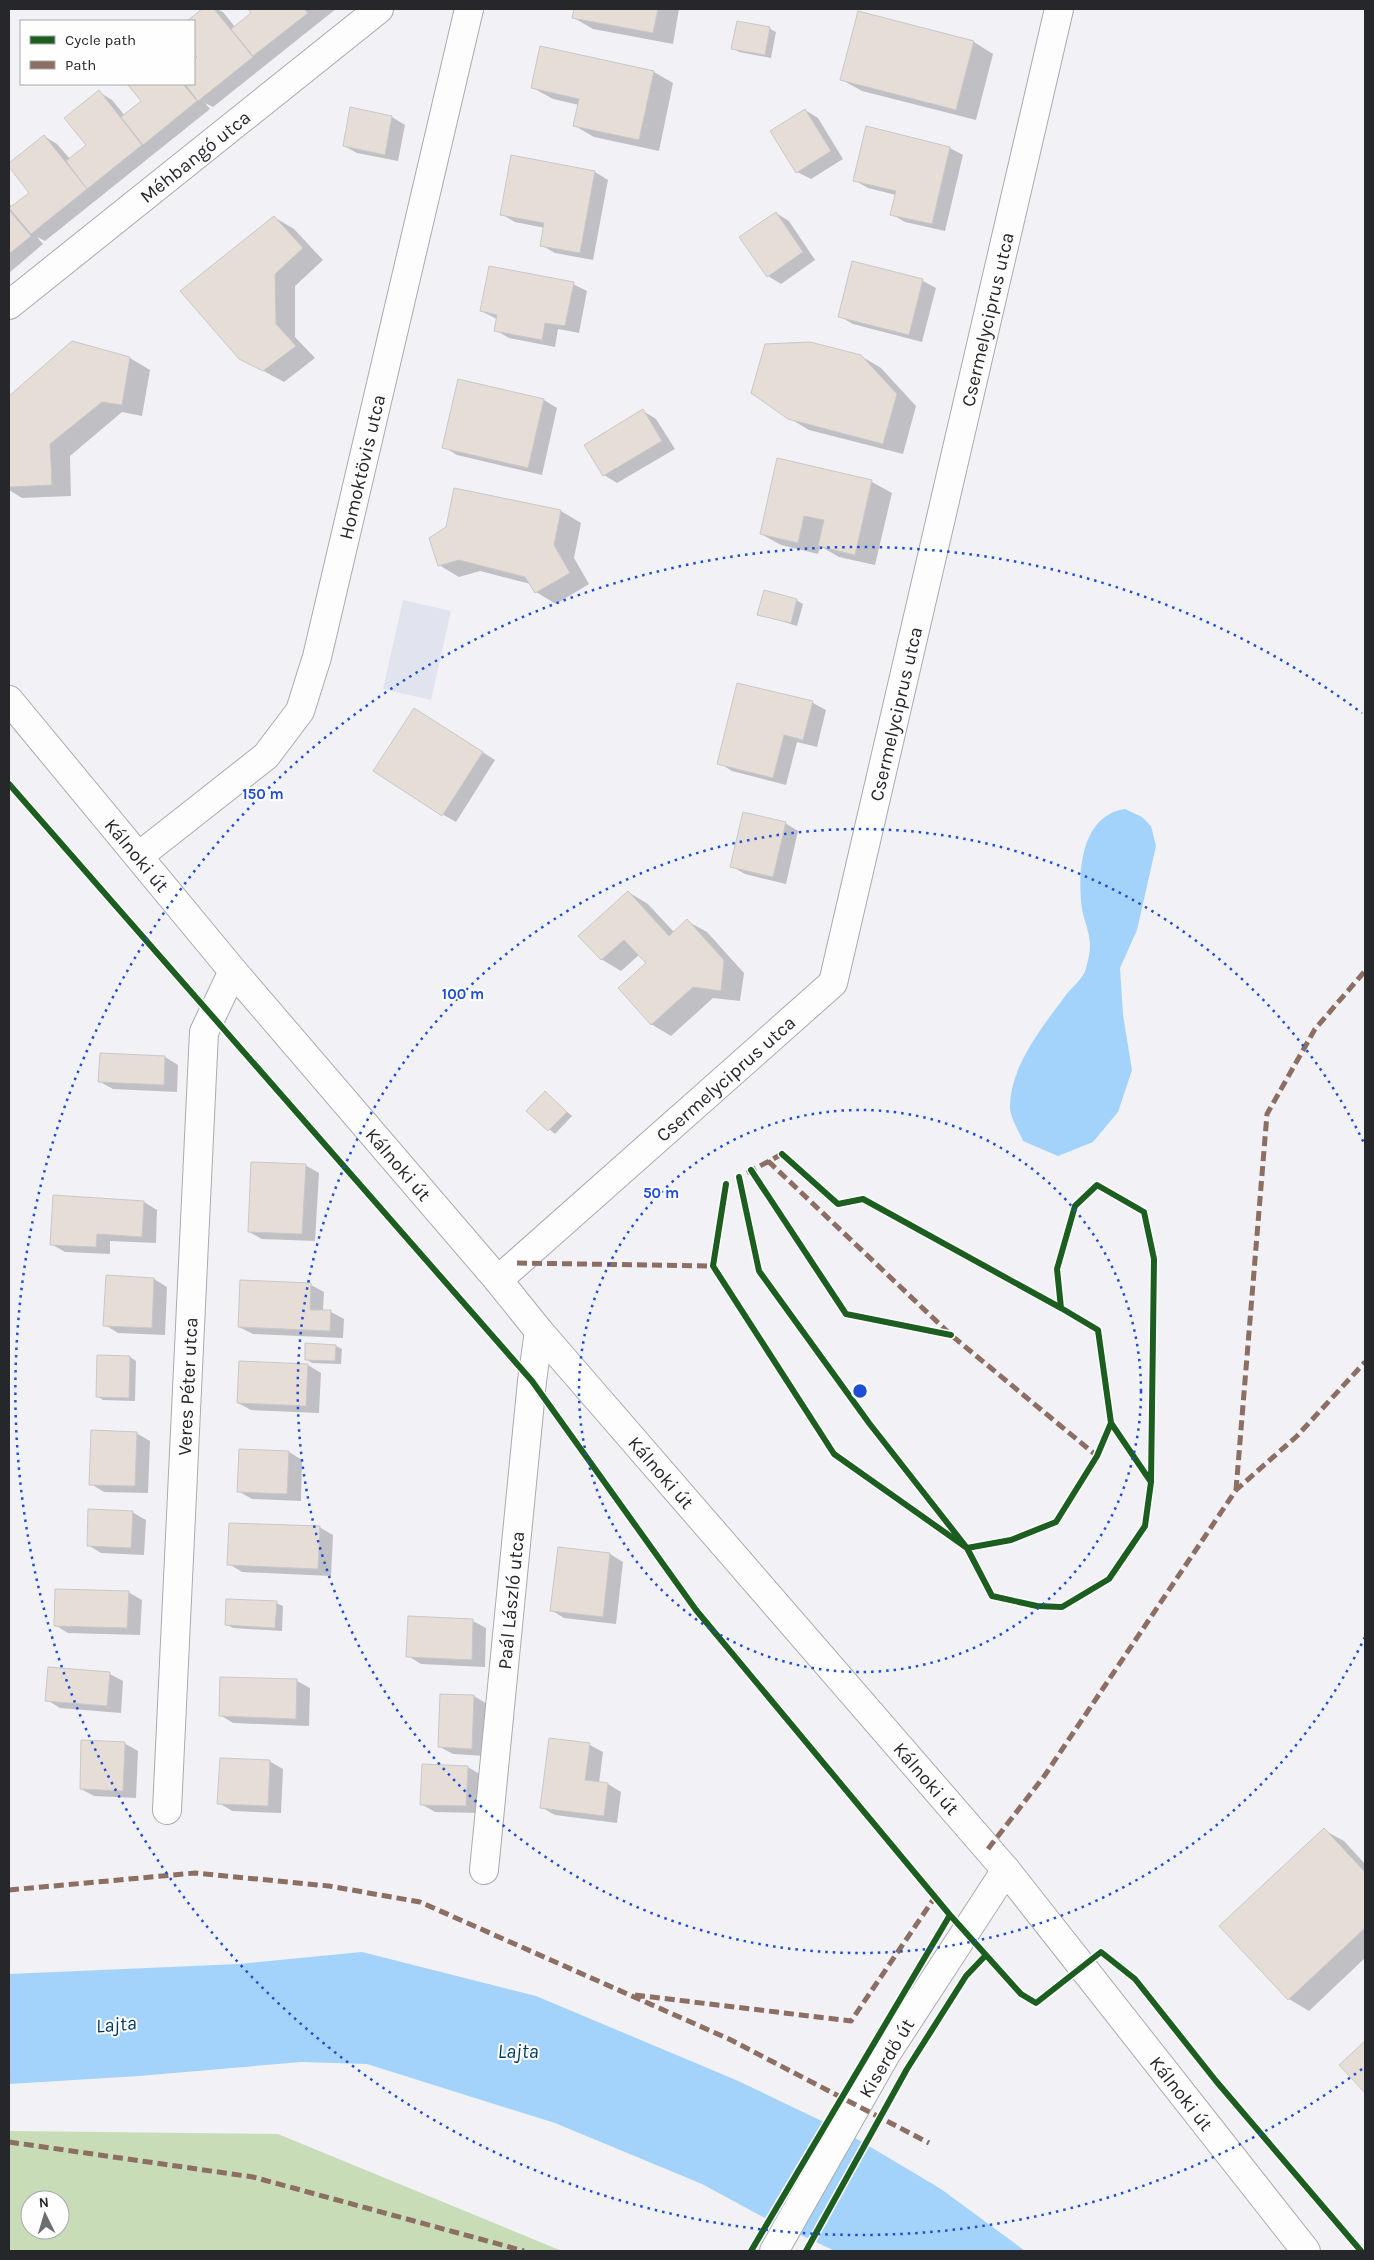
<svg xmlns="http://www.w3.org/2000/svg" width="1374" height="2260" viewBox="0 0 1374 2260" font-family="Karla,sans-serif">
<style>
.built{fill:#e1e4ef}
.forest{fill:#c8ddb7;fill-rule:evenodd}
.water{fill:#a3d3fb}
.shadow{fill:#0003}
.building{fill:#e6ded6;stroke:#c9c8c8}
.lines{fill:none;stroke-linecap:round;stroke-linejoin:round}
.minor-casing{stroke:#aaabae;stroke-width:30}
.tertiary-casing{stroke:#aaabae;stroke-width:30}
.minor{stroke:#fdfdfe;stroke-width:28}
.tertiary{stroke:#fdfdfe;stroke-width:28}
.quiet{stroke:#8d6e63;stroke-width:5;stroke-dasharray:10 5;stroke-linecap:butt}
.cycleway-casing{stroke:#fefefe;stroke-width:9}
.cycleway{stroke:#1b5e20;stroke-width:6}
.ring{fill:none;stroke:#1d4ed8;stroke-width:2.5;stroke-dasharray:2.5 5}
.labels{text-anchor:middle;stroke-width:4;stroke-linejoin:round;paint-order:stroke}
.street-label{font-size:19px;fill:#26272a;stroke:#fefefe}
.water-label{font-size:20px;font-style:italic;fill:#00375a;stroke:#fefefe}
.centre{fill:#1d4ed8;stroke:#fefefe;stroke-width:2.5}
.ring-label{font-size:15px;text-anchor:middle;font-weight:bold;fill:#1d4ed8;stroke:#fefefe;stroke-width:4;stroke-linejoin:round;paint-order:stroke}
</style>
<rect width="100%" height="100%" fill="#f1f1f6"/>
<path class="built" d="M403,600l48,11 -20,89 -48,-11z"/>
<path class="forest" d="M9,2131l269,3 284,117h-553zM30,2200h30v30h-30z"/>
<path class="water" d="M1125,809l17,8 9,9 5,20 -19,84 -17,38 3,47 9,55 -14,42 -25,30 -35,14 -35,-15c-4,-10 -14,-25 -13,-36 1,-40 33,-79 56,-110 6,-8 18,-17 20,-27 2,-7 4,-15 4,-22 0,-14 -6,-25 -8,-37 -5,-36 -1,-94 43,-100z
M362,1952l174,44 200,84 111,53 94,56 84,62h-190l-70,-33 -63,-34 -147,-61 -188,-59 -66,-2 -162,14 -130,8v-110l230,-10z"/>
<path class="shadow" d="M204,9h13l6,3 12,15 18,-14 -4,-4h87l-123,98 -8,-4 5,6 -165,132 -8,-4 6,7 -34,29v-70l3,4 19,-14 -22,-28 35,-29 13,8 13,15 18,-14 11,-53 13,8 13,16 17,-15 -14,-17h66v-23l5,-3 -5,-6v-31h-5z
M575,9h104l-6,35 -80,-15 -19,-11z
M770,29l6,3 -5,26 -32,-6 -6,-4z
M974,42l19,12 -17,66 -114,-29 -20,-11z
M654,72l19,11 -14,68 -65,-14 -19,-11 4,-21 -26,-6 -20,-11z
M351,109l41,8 13,8 -7,36 -41,-8 -13,-7z
M805,110l13,8 25,41 -32,20 -14,-7z
M867,128l83,20 13,7 -18,76 -40,-9 -14,-8 5,-19 -28,-7 -14,-8z
M512,157l83,15 13,8 -15,80 -38,-7 -14,-8 4,-17 -30,-6 -14,-8z
M776,213l13,8 26,39 -34,24 -13,-8z
M274,217l20,12 29,31 -28,26v51l20,21 -31,24 -44,-24z
M853,263l70,18 13,7 -14,54 -69,-18 -14,-8z
M573,284l14,7 -8,42 -21,-4 -3,18 -46,-9 -14,-8 2,-11 -16,-8z
M72,342l58,16 20,12 -8,46 -20,-4 -52,44 1,40 -49,2 -13,-8v-92z
M861,356l20,12 35,38 -13,48 -94,-24 -20,-12z
M459,381l85,19 13,8 -15,67 -85,-20 -13,-8z
M643,411l13,8 19,30 -58,34 -13,-8z
M778,459l94,23 20,11 -17,72 -36,-8 -19,-11 -2,8 -37,-9 -20,-11z
M561,511l20,12 -7,35 15,26 -33,20 -20,-12 -5,-8 -51,-13 -21,6 -20,-12z
M796,600l7,4 -6,22 -38,-12z
M738,685l75,18 13,7 -9,37 -20,-5 -11,43 -54,-14 -13,-8z
M427,717l68,43 -39,62 -14,-8z
M785,823l13,8 -12,53 -41,-10 -14,-8z
M628,892l20,12 26,28 13,-11 20,11 37,41 -4,28 -27,-3 -42,38 -20,-12 -4,-60 -8,-9 -18,16 -20,-12z
M165,1057l13,8 -1,27 -64,-3 -13,-7z
M545,1093l27,23 -17,18 -27,-23z
M305,1165l14,8 -4,68 -53,-2 -13,-7z
M54,1197l90,5 13,8 -1,33 -46,-2v13l-45,-2 -14,-8z
M107,1276l47,3 13,8 -2,48 -47,-2 -13,-8z
M311,1285l13,7 -1,19 8,1 13,7 -1,19 -90,-4 -14,-7z
M336,1346l6,3 -1,15 -29,-1 -6,-4z
M98,1356l32,1 6,4 -1,40 -32,-1 -6,-4z
M308,1365l13,8 -2,40 -68,-3 -13,-7z
M136,1433l14,8 -2,52 -44,-1 -13,-8z
M289,1452l13,8 -1,41 -49,-2 -14,-8z
M132,1512l14,8 -2,35 -43,-2 -13,-8z
M319,1527l14,8 -2,41 -89,-4 -13,-8z
M610,1554l13,8 -7,62 -52,-6 -13,-8z
M128,1592l14,8 -2,35 -72,-2 -13,-8z
M276,1603l7,3 -1,25 -49,-3 -6,-3z
M473,1621l13,7 -1,39 -64,-3 -13,-8z
M49,1669l61,5 13,7 -2,32 -61,-5 -13,-8z
M297,1681l13,7 -1,38 -76,-3 -13,-8z
M474,1696l13,8 -2,52 -32,-2 -13,-7z
M124,1743l14,8 -2,47 -42,-2 -13,-7z
M590,1745l13,7 -4,31 9,1 13,8 -4,31 -62,-8 -14,-8z
M269,1761l14,8 -2,44 -49,-2 -13,-8z
M468,1767l13,8 -2,38 -44,-1 -14,-8z
M1324,1830l20,11 21,23v94l-56,53 -20,-12z"/>
<path class="building" d="M202,9h12l39,48 -55,44 -13,-17h9v-24l3,-3 -3,-3v-33h-7z
M248,9h56l4,4 -55,43 -22,-27 20,-16z
M574,9h84l-5,24 -81,-15z
M858,11l116,30 -18,69 -116,-30z
M737,21l33,6 -5,28 -34,-6z
M540,46l114,25 -15,69 -66,-14 6,-27 -48,-11z
M127,84h56l14,17 -54,44 -22,-28 20,-16z
M99,90l43,55 -55,44 -21,-28 20,-16 -22,-27z
M350,107l42,9 -7,39 -42,-9z
M805,109l26,42 -35,22 -26,-42z
M866,126l84,21 -18,77 -42,-9 6,-24 -43,-10z
M44,135l43,54 -56,45 -22,-26 20,-15 -20,-26v-4z
M511,155l84,16 -15,82 -40,-7 4,-23 -44,-8z
M9,210l22,26 -22,18z
M776,212l27,40 -36,25 -28,-40z
M274,216l29,32 -28,26 1,50 20,22 -33,25 -24,-12 -59,-68z
M852,261l71,18 -14,56 -71,-18z
M489,266l85,16 -9,44 -20,-3 -3,17 -48,-9 3,-16 -17,-4z
M72,341l58,16 -8,48 -20,-3 -52,42 2,41 -43,2v-91z
M810,342l51,13 36,39 -14,50 -95,-25 -37,-26 14,-49z
M458,379l86,20 -16,69 -86,-20z
M643,409l19,32 -59,35 -19,-31z
M777,458l95,22 -17,75 -37,-9 6,-26 -20,-4 -6,27 -38,-9z
M454,488l107,22 -7,35 16,28 -35,20 -10,-16 -66,-17 -21,6 -9,-28 17,-11z
M764,590l33,9 -6,24 -34,-8z
M737,683l76,18 -10,39 -19,-5 -11,43 -56,-14z
M414,708l69,44 -41,64 -69,-45z
M743,812l43,10 -13,55 -43,-10z
M628,891l41,45 18,-17 37,41 -3,31 -28,-4 -42,38 -33,-37 28,-25 -22,-23 -23,20 -23,-24z
M100,1053l65,3 -1,29 -66,-3z
M545,1091l22,21 -19,19 -22,-20z
M251,1162l55,2 -4,70 -54,-2z
M53,1195l91,6 -2,36 -45,-3 -1,13 -46,-2z
M106,1275l48,3 -2,50 -49,-2z
M240,1280l71,3 -1,27h21l-1,21 -92,-4z
M305,1343l31,2 -1,16 -30,-1z
M97,1355l33,1 -1,42 -33,-1z
M239,1361l69,3 -2,42 -69,-3z
M91,1430l46,2 -2,54 -46,-1z
M239,1449l50,2 -2,43 -50,-2z
M88,1509l45,2 -2,37 -44,-2z
M229,1523l91,3 -2,43 -91,-4z
M558,1547l52,6 -7,64 -53,-6z
M55,1589l74,2 -2,37 -73,-2z
M226,1599l51,2 -2,27 -50,-3z
M408,1616l65,3 -1,41 -66,-3z
M48,1667l62,5 -3,34 -62,-5z
M220,1677l77,2 -1,40 -77,-3z
M440,1694l34,1 -2,54 -34,-2z
M549,1738l41,5 -5,37 23,3 -4,33 -64,-8z
M81,1740l44,2 -2,49 -43,-2z
M220,1758l50,2 -2,46 -51,-2z
M422,1764l46,2 -2,40 -46,-1z
M1324,1828l41,44v56l-77,72 -69,-74z
M1365,2041v52l-26,-28z"/>
<g class="lines">
<defs>
<g id="minor">
<path id="s1" d="M9,305l370,-296"/>
<path id="s2" d="M139,856l127,-100 34,-45 17,-54 152,-648"/>
<path id="s3" d="M498,1280l335,-297 226,-974"/>
<path id="s4" d="M167,1810l37,-778 29,-61"/>
<path id="s5" d="M484,1870l48,-489 7,-50"/>
<path id="s6" d="M1006,1870l300,381"/>
</g>
<g id="tertiary">
<path id="s7" d="M9,700l224,271 265,309 41,51 467,539 -120,184 -112,197"/>
</g>
</defs>
<use href="#minor" class="minor-casing"/>
<use href="#tertiary" class="tertiary-casing"/>
<use href="#minor" class="minor"/>
<use href="#tertiary" class="tertiary"/>
<path class="quiet" d="M768,1161l183,174 146,121
M747,1173l35,-19 2,2
M517,1263l196,3
M1236,1490l31,-376 48,-85 50,-58
M988,1849l57,-74 191,-285 61,-54 68,-74
M9,1890l186,-17 134,13 91,16 309,137 200,104
M635,1995l216,26 84,-124
M9,2142l244,35 271,74"/>
<defs>
<path id="cycleway" d="M9,784l523,597 164,229 254,305 71,79 15,9 65,-51 34,27 81,102 145,170
M782,1154l56,50 25,-5 198,109
M751,1170l95,144 105,21
M739,1177l20,94 110,152 98,125 44,-8 45,-18 41,-66 14,-33
M726,1184l-13,82 121,188 133,94 25,48 45,10 25,1 47,-28 36,-53 6,-44 3,-223 -10,-47 -47,-27 -22,21 -18,63 4,39 37,22 13,93 40,59
M751,2251l199,-336
M806,2251l101,-182 59,-93 20,-21"/>
</defs>
<use href="#cycleway" class="cycleway-casing"/>
<use href="#cycleway" class="cycleway"/>
</g>
<g class="ring">
<circle cx="860" cy="1391" r="281"/>
<path d="M1365 1637A562 562 0 1 1 1365 1145"/>
<path d="M1362 2069A844 844 0 1 1 1362 713"/>
</g>
<g class="labels">
<g class="street-label">
<text dy="7" stroke="none"><textPath href="#s1" startOffset="238">Méhbangó utca</textPath></text>
<text dy="7" stroke="none"><textPath href="#s3" startOffset="1129">Csermelyciprus utca</textPath></text>
<text dy="7" stroke="none"><textPath href="#s2" startOffset="470">Homoktövis utca</textPath></text>
<text dy="7" stroke="none"><textPath href="#s3" startOffset="724">Csermelyciprus utca</textPath></text>
<text dy="7" stroke="none"><textPath href="#s7" startOffset="201">Kálnoki út</textPath></text>
<text dy="7" stroke="none"><textPath href="#s3" startOffset="304">Csermelyciprus utca</textPath></text>
<text dy="7" stroke="none"><textPath href="#s7" startOffset="606">Kálnoki út</textPath></text>
<text dy="7" stroke="none"><textPath href="#s4" startOffset="424">Veres Péter utca</textPath></text>
<text dy="7" stroke="none"><textPath href="#s7" startOffset="1011">Kálnoki út</textPath></text>
<text dy="7" stroke="none"><textPath href="#s5" startOffset="271">Paál László utca</textPath></text>
<text dy="7" stroke="none"><textPath href="#s7" startOffset="1416">Kálnoki út</textPath></text>
<text transform="translate(886 2058) rotate(-59)" y="7">Kiserdő út</text>
<text dy="7" stroke="none"><textPath href="#s6" startOffset="284">Kálnoki út</textPath></text>
</g>
<g class="water-label">
<text transform="translate(116 2024) rotate(-5)" y="7">Lajta</text>
<text x="518" y="2058">Lajta</text>
</g>
</g>
<circle cx="860" cy="1391" r="8" class="centre"/>
<g class="ring-label">
<text x="263" y="799">150 m</text>
<text x="463" y="999">100 m</text>
<text x="661" y="1198">50 m</text>
</g>
<rect width="1374" height="2260" fill="none" stroke="#26272a" stroke-width="20"/>
<rect x="20" y="20" width="175" height="65" fill="#fefefe" stroke="#a8a8a9"/>
<rect x="30" y="36" width="25" height="8" fill="#1b5e20" stroke="#a8a8a9"/>
<text x="65" y="45" font-size="15" fill="#26272a">Cycle path</text>
<rect x="30" y="61" width="25" height="8" fill="#8d6e63" stroke="#a8a8a9"/>
<text x="65" y="70" font-size="15" fill="#26272a">Path</text>
<g transform="translate(45 2215) rotate(355)"><circle r="24" fill="#fefefe" stroke="#a8a8a9"/>
<path d="M0-4L9 19L0 12L-9 19Z" fill="#6d6e71"/>
<text y="-8" font-size="14" font-weight="bold" text-anchor="middle" fill="#26272a">N</text>
</g>
</svg>
